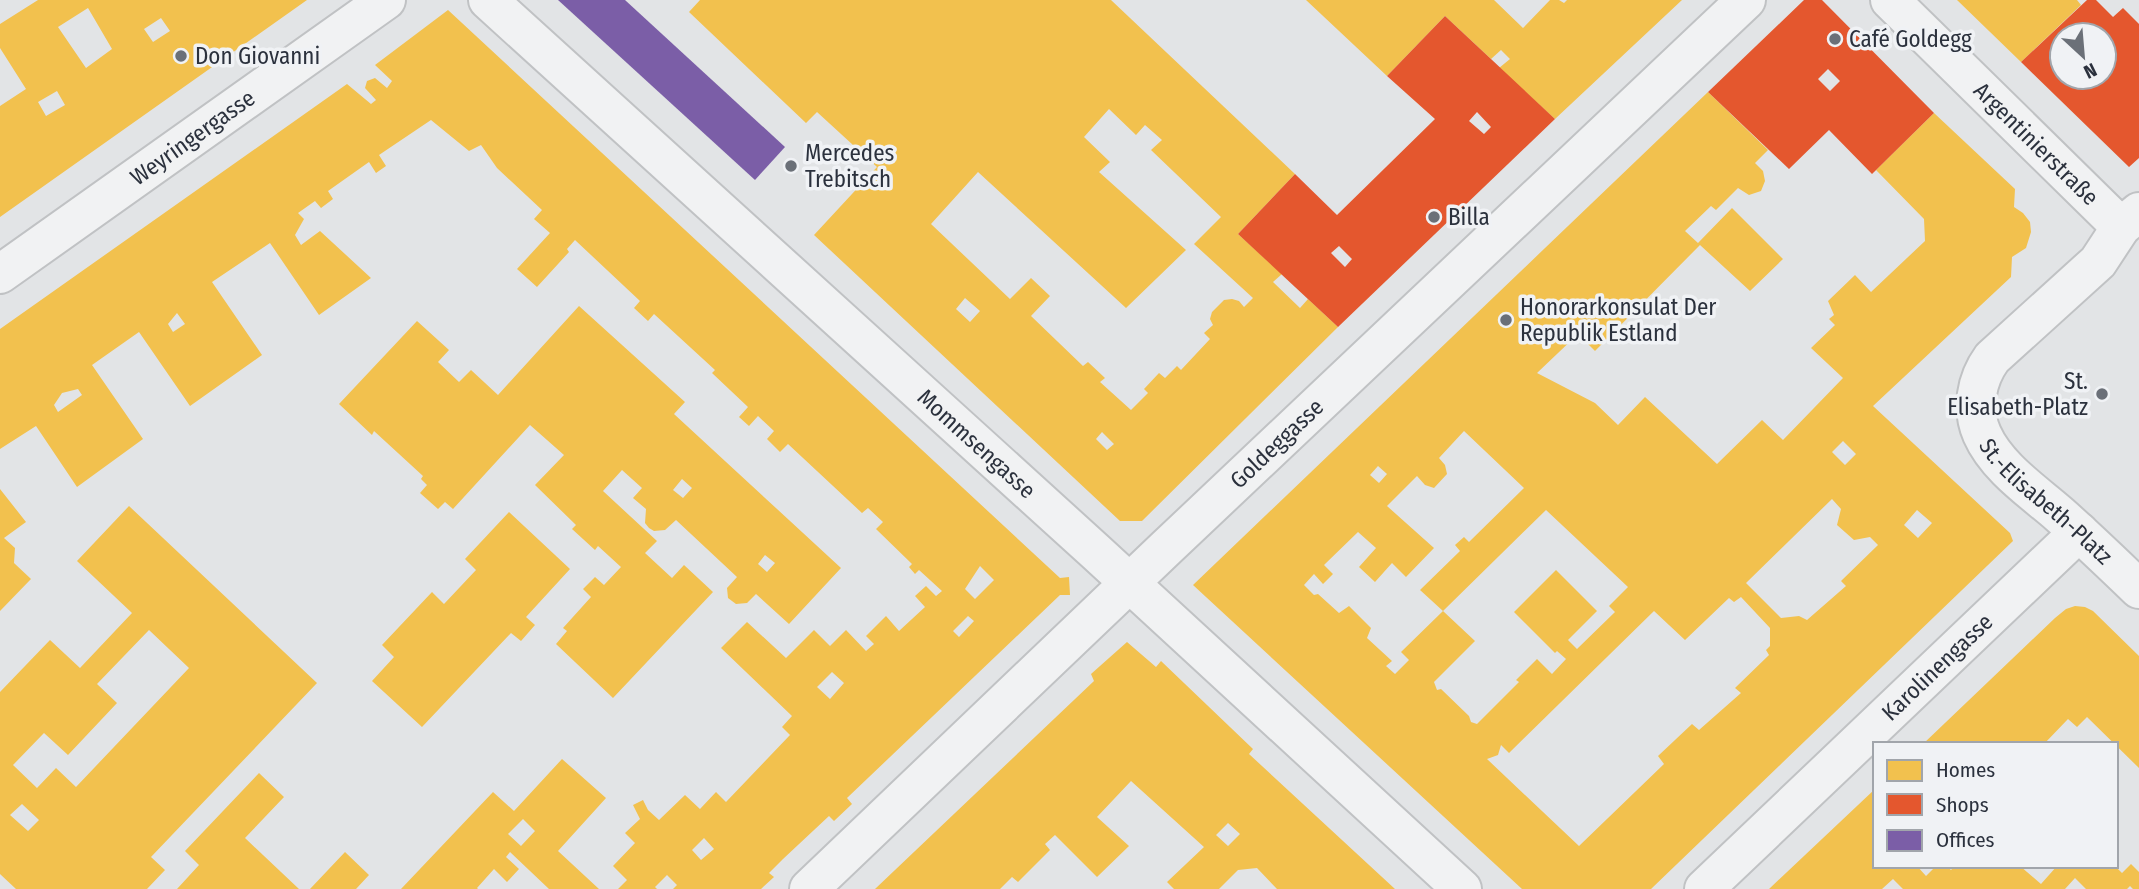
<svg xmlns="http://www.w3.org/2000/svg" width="2139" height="889" viewBox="0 0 2139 889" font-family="'Fira Sans Condensed',sans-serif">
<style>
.homes{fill:#f2c14e;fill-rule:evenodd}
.shops{fill:#e4572e;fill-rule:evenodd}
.offices{fill:#7b5ea7}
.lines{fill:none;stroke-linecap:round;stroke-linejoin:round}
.minor-casing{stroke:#c0c2c4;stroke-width:42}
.minor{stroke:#f1f2f3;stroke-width:38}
.poi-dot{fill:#6b7078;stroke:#f0f2f5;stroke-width:2.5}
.labels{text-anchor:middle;stroke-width:7;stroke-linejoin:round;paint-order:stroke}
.poi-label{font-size:23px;fill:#2b313d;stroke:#f0f2f5;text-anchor:start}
.street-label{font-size:23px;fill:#2b313d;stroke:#f0f2f5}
</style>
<rect width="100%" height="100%" fill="#e2e4e6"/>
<path class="homes" d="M38,0h269l-307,217v-111l26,-17 -26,-41v-24zM88,8l24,41 -26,19 -28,-41zM161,18l9,13 -17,11 -9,-13zM57,91l8,14 -19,11 -8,-14z
M700,0h411l184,174 -57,60 44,40 -9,8 27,26 8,-9 30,28 -196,194h-22l-306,-286 63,-68 -60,-55 -11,11 -117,-111zM1109,109l27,26 9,-10 17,15 -11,10 70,67 -27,27 59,54 -9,9 -5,-6 -7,-2 -8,1 -12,12 -2,7 3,6 -9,8 6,6 -29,31 -4,-4 -12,12 -6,-5 -15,16 4,4 -17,17 -31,-28 5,-4 -17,-16 -5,4 -52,-50 19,-20 -19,-18 -21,21 -79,-75 47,-52 148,136 60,-58 -87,-78 11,-10 -26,-25zM965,298l15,13 -10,11 -14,-13zM1102,432l12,12 -7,6 -11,-11z
M1306,0h188l29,28 27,-28h9l5,3 3,-3h115l-127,119 -56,-51 11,-9 -9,-9 -10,9 -46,-43 -58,60z
M1957,0h120l4,5 -60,57z
M448,10l612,568 9,-1 1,18h-10l-213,203 5,6 -18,17 -5,-5 -46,43 -14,14 5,4 -13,12h-88l4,-4 -10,-10 -12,12 2,2h-39l9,-9 -14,-14 22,-23 -10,-10 15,-14 -7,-14 10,-5 5,10 11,10 26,-25 15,14 16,-17 10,10 64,-67 -8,-8 10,-11 -71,-68 26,-26 39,36 28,-28 16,16 16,-16 20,21 8,-7 -8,-8 20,-20 13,15 26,-24 -10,-11 11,-10 10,10 6,-5 -23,-21 -4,4 -6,-7 3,-3 -36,-35 7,-7 -15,-14 -6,5 -74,-69 -8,8 -13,-13 7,-8 -16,-15 -9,10 -10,-9 9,-10 -36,-34 3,-3 -61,-56 -6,7 -14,-13 6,-7 -65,-61 -8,9 2,3 -32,35 -20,-18 33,-36 -16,-14 8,-9 -45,-42 -16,-23 -12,6 -38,-31 -52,35 7,11 -10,7 -7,-11 -41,29 5,8 -12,9 -6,-7 -17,12 6,6 -9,16 6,10 19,-14 51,47 -52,37 -49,-72 -58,39 50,73 -72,51 -51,-74 -47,33 51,74 -66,48 -41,-61 -36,23v-120l347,-245 24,20 5,-4 -11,-12 2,-7 8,-3 12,10 5,-7 -17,-16zM177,313l8,11 -12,8 -5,-8zM78,389l4,6 -24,17 -4,-7 8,-12zM980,566l14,14 -19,19 -10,-10zM968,616l6,5 -15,16 -6,-6zM832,672l12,11 -14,16 -13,-12zM704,838l10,11 -13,11 -9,-10z
M1708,92l60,58 -13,13 8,8 2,10 -4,10 -12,4 -11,-7 -22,22 -5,-4 -26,25 13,12 34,-35 51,51 -33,32 -50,-46 -105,106 -17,-17 -41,39 58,30 23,22 27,-28 72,67 45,-44 21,20 60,-62 -32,-30 24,-23 -6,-6 5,-4 -6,-14 27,-26 16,17 54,-51 -1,-22 -48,-49 58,-57 81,76 -1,18 9,6 7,9 1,10 -5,16 -14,9 -1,20 -138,129 137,127 3,8 -362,348h-129l-329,-304zM1464,431l60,57 -55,54 -5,-5 -9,8 5,6 -40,39 23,21 103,-101 82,77 -19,19 6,6 -38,37 -9,-9 29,-29 -41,-41 -42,42 41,41 2,-2 9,8 -14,15 -15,-15 -21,21 3,2 -42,42 -6,-2 -2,-6 -28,-27 -4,1 -3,-8 41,-41 -32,-30 -42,41 8,8 -14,14 -9,-8 6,-5 -25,-23 4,-10 -22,-22 -10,7 -21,-19 -4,1 -10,-10 10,-11 9,10 10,-10 -9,-9 34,-33 18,16 -17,19 16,15 17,-19 14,14 28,-29 -47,-42 30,-30 8,9 9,3 13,-14 -2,-9 -6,-7zM1843,441l13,13 -11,11 -13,-13zM1378,466l9,8 -8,9 -9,-8zM1832,499l9,10 -4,16 17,15 16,-3 8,8 -37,36 5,5 -39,34 -8,-4 -18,2 -35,-35zM1917,510l15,13 -14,15 -14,-13zM1741,597l29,31v18l-4,4 3,5 -34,33 6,5 -42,37 -7,-6 -34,32 6,8 -85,82 -92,-87 11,-4 3,-10 8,8 145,-142 31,29 44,-42 5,4z
M579,306l106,96 -11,12 167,154 -52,56 -33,-30 -9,9 -11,1 -8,-6 -1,-10 10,-11 -61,-57 -11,10 -11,1 -5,-3 -4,-5 1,-14 -13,-11 9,-10 -20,-18 -19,21 54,50 -12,12 27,25 12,-13 29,27 -100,106 -57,-54 11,-13 -4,-3 28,-31 -8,-8 12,-12 9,8 17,-18 -23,-21 -3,4 -23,-21 4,-4 -41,-40 29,-30 -34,-30 -77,84 -8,-7 -7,7 -18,-16 7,-8 -6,-6 2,-3 -49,-45 -2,4 -33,-31 78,-83 32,29 -11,12 21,20 12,-12 27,25zM682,479l10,9 -9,10 -10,-8zM765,555l10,8 -8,9 -9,-8z
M0,489l26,33 -22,16 11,10 -1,15 17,16 -31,32z
M129,506l188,177 -166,174 14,13 -18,19h-131l-16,-15v-182l50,-52 30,28 52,-55 -55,-52zM149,630l40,38 -113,119 -20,-19 -19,20 -24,-23 31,-32 24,22 49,-52 -20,-19zM22,804l17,16 -11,11 -18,-16z
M509,512l61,57 -44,48 9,8 -14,16 -10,-8 -89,94 -50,-46 22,-24 -12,-12 50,-53 12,12 32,-34 -11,-11z
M2075,606l10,1 8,4 46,45v112l-52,-51 -10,10 -9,-8 -24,25h-121l132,-126 11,-9z
M1127,642l29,25 5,-6 92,88 -4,5 146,135h-118l-20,-21 -19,2 -19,19h-45l-7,-7 37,-35 -73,-66 -34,36 32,29 -32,31 -42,-42 -10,9 5,6 -32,32 -6,-5 -12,12h-125l219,-208 -3,-7zM1228,823l12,11 -12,12 -12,-11z
M562,759l44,39 -48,53 41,38h-50l-39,-37 -4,5 13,12 -12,13 -13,-13 -17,19 1,1h-77l92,-97 21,19zM523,819l12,12 -14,15 -13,-12z
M259,773l25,24 -39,41 54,51h-122l22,-24 -14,-14z
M1875,789v77h42l9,10 10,-10h10l5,4 4,-4h65l21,18 16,-18h58l7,7 9,-9 8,8v17h-6l-3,-3 -3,3h-41l-11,-11 -10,11h-162l-10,-10 -11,10h-113z
M345,852l24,23 -13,14h-46z"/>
<path class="shops" d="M1804,0h18l112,113 -62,61 -43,-44 -40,39 -81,-77zM1828,69l12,12 -10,10 -12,-12z
M2087,0h9l17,17 10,-9 16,16v134l-10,9 -108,-105zM2062,35h42v42h-42z
M1445,16l110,103 -217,208 -100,-93 57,-60 42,41 98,-96 -48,-43zM1477,112l14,15 -7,7 -15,-13zM1339,246l13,13 -7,8 -14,-14z"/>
<path class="offices" d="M558,0h67l160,147 -30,33z"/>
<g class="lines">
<defs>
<g id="minor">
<path id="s1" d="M488,0l609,553 365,336"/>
<path id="s2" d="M1890,0l231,227"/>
<path id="s3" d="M2139,212l-18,15 -23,35 -106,96c-16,22 -21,51 -10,76 15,34 52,58 78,81 27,24 53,49 79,74"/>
<path id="s4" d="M0,274l386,-274"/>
<path id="s5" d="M809,889l356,-340 581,-549"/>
<path id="s6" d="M1704,889l375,-357"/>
</g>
</defs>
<use href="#minor" class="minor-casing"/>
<use href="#minor" class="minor"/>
</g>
<g class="poi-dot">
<circle cx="1835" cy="39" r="7"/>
<circle cx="181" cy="56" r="7"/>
<circle cx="791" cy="166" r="7"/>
<circle cx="1434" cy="217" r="7"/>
<circle cx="1506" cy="320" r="7"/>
<circle cx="2102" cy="394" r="7"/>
</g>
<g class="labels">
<g class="poi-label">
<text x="1849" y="47">Café Goldegg</text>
<text x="195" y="64">Don Giovanni</text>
<text x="805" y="161">Mercedes<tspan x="805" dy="26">Trebitsch</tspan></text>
<text x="1448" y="225">Billa</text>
<text x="1520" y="315">Honorarkonsulat Der<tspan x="1520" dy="26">Republik Estland</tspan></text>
<text x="2088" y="389" text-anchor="end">St.<tspan x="2088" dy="26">Elisabeth-Platz</tspan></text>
</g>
<g class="street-label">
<text dy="8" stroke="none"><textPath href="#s4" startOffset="236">Weyringergasse</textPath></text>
<text dy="8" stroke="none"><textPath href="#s2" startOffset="205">Argentinierstraße</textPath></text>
<text dy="8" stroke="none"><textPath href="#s1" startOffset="660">Mommsengasse</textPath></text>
<text dy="8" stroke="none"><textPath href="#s5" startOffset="646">Goldeggasse</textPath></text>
<text dy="8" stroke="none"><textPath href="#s3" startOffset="382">St.-Elisabeth-Platz</textPath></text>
<text dy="8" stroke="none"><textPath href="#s6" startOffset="322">Karolinengasse</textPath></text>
</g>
</g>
<rect x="1873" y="742" width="245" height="126" fill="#f0f2f5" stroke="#a1a5ab" stroke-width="2"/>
<rect x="1887" y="760" width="35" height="21" fill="#f2c14e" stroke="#a1a5ab" stroke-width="2"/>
<text x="1936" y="777" font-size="21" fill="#2b313d">Homes</text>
<rect x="1887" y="794" width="35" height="21" fill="#e4572e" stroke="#a1a5ab" stroke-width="2"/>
<text x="1936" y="812" font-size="21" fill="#2b313d">Shops</text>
<rect x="1887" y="830" width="35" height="21" fill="#7b5ea7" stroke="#a1a5ab" stroke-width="2"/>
<text x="1936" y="847" font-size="21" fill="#2b313d">Offices</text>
<g transform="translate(2083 56) rotate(154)"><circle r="33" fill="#f0f2f5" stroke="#a1a5ab" stroke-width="2"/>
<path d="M0-5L12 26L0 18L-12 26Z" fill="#6b7078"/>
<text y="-10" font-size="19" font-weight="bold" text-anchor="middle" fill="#2b313d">N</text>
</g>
</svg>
